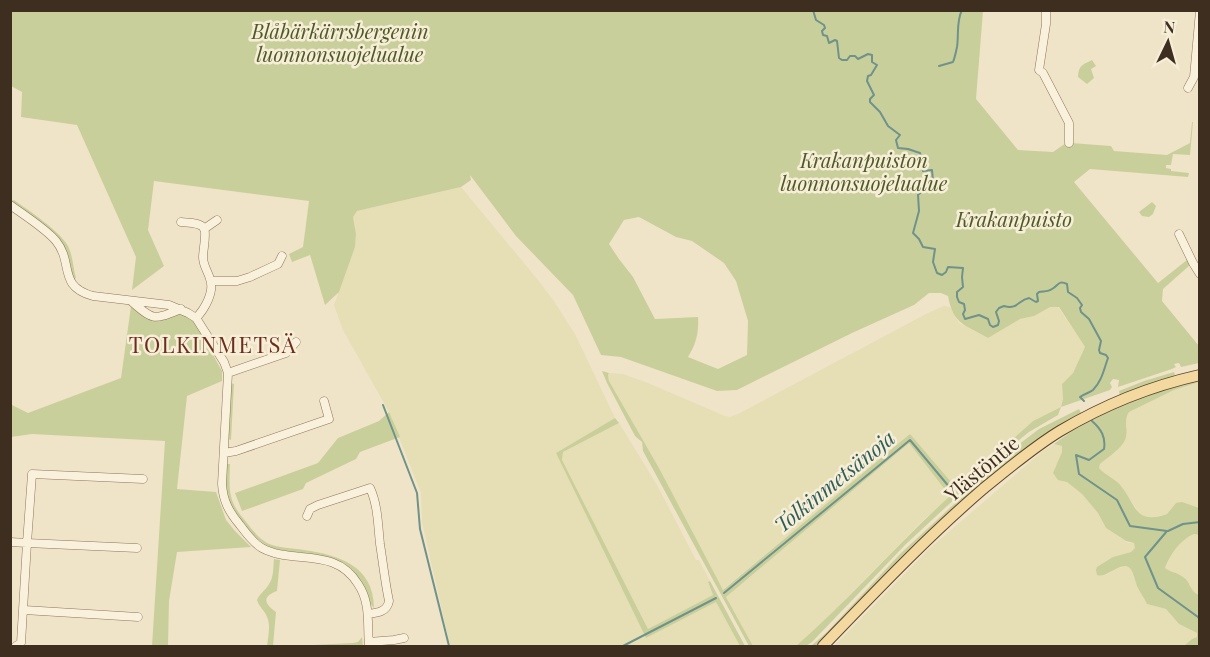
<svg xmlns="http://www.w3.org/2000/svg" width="1210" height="657" viewBox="0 0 1210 657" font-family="'Playfair Display',serif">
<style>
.farmland{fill:#e6deb5}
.green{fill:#c9cf9b;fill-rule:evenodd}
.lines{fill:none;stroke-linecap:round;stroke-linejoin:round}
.stream{stroke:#6f938a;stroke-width:2}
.minor-casing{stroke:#8d765c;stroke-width:9}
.major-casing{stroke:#5b4430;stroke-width:12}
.minor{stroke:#faf1dc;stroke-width:8}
.major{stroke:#f3d9a0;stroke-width:10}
.labels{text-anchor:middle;stroke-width:5;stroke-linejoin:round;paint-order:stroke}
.park-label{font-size:20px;font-style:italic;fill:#4d5a26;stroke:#f7eed8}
.street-label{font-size:20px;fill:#3d2e20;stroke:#f7eed8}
.water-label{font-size:21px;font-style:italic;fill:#2f5d5a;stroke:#f7eed8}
.quarter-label{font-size:22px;letter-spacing:1.5px;fill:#6b2e1e;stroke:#f7eed8}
</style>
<rect width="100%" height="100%" fill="#f0e4c8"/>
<path class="farmland" d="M461,187l77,93 16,21 22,35 39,82 -59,35 90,185 70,-36 24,44h-290l-28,-124 -1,-29 -32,-81 -46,-82 -9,-25 21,-58 1,-13 -3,-17 4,-6z
M944,306l6,1 9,16 29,15 32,-19 14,-3 16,-10 8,1 27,40 -12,26 -11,11 1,15 -2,8 -28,14 -76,69 -47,-55 -188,155 -63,-122 -50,-87 -1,-6 1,-2 14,1 25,9 77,33 5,1 10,-4 186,-99z
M1199,382v126l-23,-5 -9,11 -18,4 -9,-4 -18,-26 -6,-8 -12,-7 -5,-5 1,-4 11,-10 16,-27 -1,-10 3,-5 45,-22z
M619,423l38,62 39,75h3l11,21 -2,2 5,12 -65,34 -86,-169 1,-8z
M909,442l42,54 -30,26 -98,100 -27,24h-43l-27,-49z
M1054,444l8,2v6l-2,8 -5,7 12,15 15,12 16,19 8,15 22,15h6l1,2v3l-4,4 -18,5 -12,19 5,-1 12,-7 6,-1h5l4,4 3,12 11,21 19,5 13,15 18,9v4l-5,2 -8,7h-350l95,-97 115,-99z
M1194,534l5,1v60l-4,-1 -15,-19 -10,-2 -5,-5 8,-16 11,-13z"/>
<path class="green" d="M10,11h973l-7,88 42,51 35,2 13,-9h5l40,3 3,5 53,4 23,-12 2,-21h1l-3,33 -17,-1 -2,11h-5v3l5,1v2l18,2 -1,4 -98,-8 -16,13 84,101 29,-23 -3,-8 5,9 1,4 -27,24 -1,12 37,45v17l-18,4 -2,-4 -5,1 2,3 -4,2 -54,18 1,-7 -6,-1 -3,4 2,4 -2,3 -49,17 -3,8 -29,17 -16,13 -107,99 -94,98 -6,4h-10c54,-47 101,-102 154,-150l-41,-53 -183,154 27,49h-4l-106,-195 -1,-9 -7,-6 -28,-53 -5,-12 7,2 -1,2 1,6 50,87 64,122 187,-156 47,55 76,-68 28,-14 2,-8 -1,-15 11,-11 12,-26 -26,-40h-9l-16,9 -14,3 -32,19c-22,-13 -35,-13 -40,-42l-7,-3h-12l-15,12 -62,28 -115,57 -20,1 -96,-34 -20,-2 -28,-60 -57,-59 -46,-61 1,5 -10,7 -104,24 -4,6 3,17 -1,13 -16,45 -14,13 -15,-50 -18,7 -3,-8 14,-7 6,-46 -155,-20 -6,49 16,36 -32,24 4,-33 -59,-132 -56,-8 1,-25 -11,-6zM639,217l37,20 16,4 32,22 12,18 12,40 -1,34 -29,14 -30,-12c8,-13 11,-24 10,-40l-43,2 -22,-42 -14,-18 -10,-15 15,-24z
M1092,60l4,6 -5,3 3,9 -7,6 -9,-7c1,-12 4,-12 14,-17z
M14,200c14,10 46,31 54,46 5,10 5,22 8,32l-2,1c-6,-15 -4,-27 -15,-40l-48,-38z
M1152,202l4,4 -3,8 -4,3 -7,-1 -3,-4z
M131,306l14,10 35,-2 9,3 5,5 8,13 20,36v10l-35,15 -10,93 39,3 10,28 9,11 16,16 -74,5 -8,49 -1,45h-16l13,-205 -133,-7 -21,3 -1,-33 18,9 93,-35z
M1174,372l1,3 -16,8 -39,14 -1,-6 25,-10z
M1199,379v3l-25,8 -45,22c-6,8 0,19 -4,28 -3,8 -18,18 -25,24l-1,4c6,7 16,10 22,18 16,20 14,39 46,28l9,-11 6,-1 17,6v27l-5,-1c-14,6 -23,19 -29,34 6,5 12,4 18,9 8,5 6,14 16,18v51h-15l8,-7 5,-2v-4l-18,-9 -13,-15 -19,-5c-3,-7 -9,-14 -11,-21 -4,-13 -5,-22 -22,-13 -7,3 -10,7 -17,5l-1,-5 1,-3 16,-10 18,-5 4,-4 -1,-5 -8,-2 -20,-13 -8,-15 -16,-19 -15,-12 -9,-2 -5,-7 9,-21v-6l-8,-2c7,-5 15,-11 23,-16 35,-22 83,-37 122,-49z
M231,383l3,1 -3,56 -3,-1z
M1079,409l3,6 -114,82 -66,60 -84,89h-7l16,-14 73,-78 118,-109 21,-16z
M389,412l11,25 -40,15 -4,7 -50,24 -3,6 -61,22 -7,-18 83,-30 20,-25 41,-17z
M615,418l4,5 -56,29 -1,8 86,169 65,-34 -5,-13 2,-1 35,65h-5l-24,-44 -70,36 -90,-185z
M227,464h3c-1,29 -2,37 17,59 6,8 12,15 20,20 11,5 25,5 37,7 35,5 70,16 70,58 -6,-6 -7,-13 -10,-20 -5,-11 -11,-18 -21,-24 -21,-12 -45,-10 -67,-15 -18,-4 -45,-35 -49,-53 -2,-10 -1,-21 0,-32z
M274,559l6,1 -3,31c-16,6 -12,13 -1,21l-3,34h-6c1,-9 4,-21 0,-29 -2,-6 -8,-10 -10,-17 3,-7 8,-9 12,-16 5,-7 4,-17 5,-25z
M362,637l1,9h-57l6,-1 41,-2 5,-1z"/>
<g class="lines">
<path class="stream" d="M813,10l3,10 8,5 1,3 -3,3 1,4 4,1 2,7 6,-3 2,1 2,17 3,2h5l3,-4h5l3,3 10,-5 4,1v7l5,3 -6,10 -3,1 -1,5 7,14 -4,4v3l10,10 8,14 12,9 -4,5 2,8 10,1 12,4 3,18 9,-1 1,11 -15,14 1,16 -6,22 6,6 4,8 12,2 -2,13 4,11 5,2 4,-3 2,-5 15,1 -1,9 1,10 -6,5v5l2,5 5,2 1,6 -2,4 2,5 14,-4 9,4 2,6 3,2 5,-2 1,-4 -3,-9 3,-4 5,-2c14,4 14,-6 25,-8l7,4 2,-1 -1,-7 2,-2c4,-1 9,0 13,-3 7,-4 6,-9 15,-5l1,8 9,6 5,7 -2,3 1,4 8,7 12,22 -2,9 1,3 6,2 2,3c-4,11 -6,23 -15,32 -4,3 -9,4 -13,7l4,4
M939,66l14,-4c2,-5 3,-10 4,-15 2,-13 -1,-25 5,-37
M383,405l34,88 3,36 29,117
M1092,421c9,8 14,16 12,28l-15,11 -13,-5 3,19 38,26 13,26 37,5 -22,26 13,31 40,29 2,3
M1168,531l15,-7 17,-2
M724,593l186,-153 46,55
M623,646l93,-48"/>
<defs>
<path id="minor" d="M1046,10v14l-7,46 4,3 26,50v20
M1188,88l6,-11 6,-66
M10,205c14,10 36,24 46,36 18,22 1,45 37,55l76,9 19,8 8,5 28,44 4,11 -6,111c1,17 7,28 18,41 6,8 13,18 22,23 31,17 73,-2 96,36 13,19 9,41 11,62
M181,222c7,1 18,0 23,6 3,5 -1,22 -1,29 0,9 5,14 7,22 5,13 -6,31 -14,39
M204,229l13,-9
M1179,234l14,29 7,11
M212,281h25l13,-4 28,-13 4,-8
M131,301c23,20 22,19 50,8
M228,373l58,-20 10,-11
M224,453l12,-2 93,-32 -5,-18
M307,516l3,-7 8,-4 52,-17c8,17 8,38 10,56 3,19 5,38 9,57 -2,11 -12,12 -21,13
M10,542l17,1 -6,100 -5,3
M137,548l-110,-5 5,-69 111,5
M24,610l114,7
M369,642l25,-2 10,-2"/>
<path id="major" d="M823,646c52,-54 103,-108 160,-157 25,-20 49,-41 77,-58 42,-25 91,-45 140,-56"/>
</defs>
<use href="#minor" class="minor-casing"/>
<use href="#major" class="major-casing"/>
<use href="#minor" class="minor"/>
<use href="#major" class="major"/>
</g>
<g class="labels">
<g class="park-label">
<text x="340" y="39">Blåbärkärrsbergenin<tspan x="340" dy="23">luonnonsuojelualue</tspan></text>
<text x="864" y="168">Krakanpuiston<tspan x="864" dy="23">luonnonsuojelualue</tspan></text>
<text x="1014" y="227">Krakanpuisto</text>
</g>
<g class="street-label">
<text transform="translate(982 469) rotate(-40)" y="7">Ylästöntie</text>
</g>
<g class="water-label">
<text transform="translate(835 482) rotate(-39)" y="7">Tolkinmetsänoja</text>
</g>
<g class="quarter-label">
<text x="213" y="353">TOLKINMETSÄ</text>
</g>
</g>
<rect width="1210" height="657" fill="none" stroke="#3d2e20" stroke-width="24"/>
<g transform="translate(1168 42) rotate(5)" stroke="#f7eed8" stroke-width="4.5" paint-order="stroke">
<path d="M0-4.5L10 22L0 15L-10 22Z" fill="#3d2e20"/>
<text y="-9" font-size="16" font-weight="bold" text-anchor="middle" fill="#3d2e20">N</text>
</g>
</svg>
